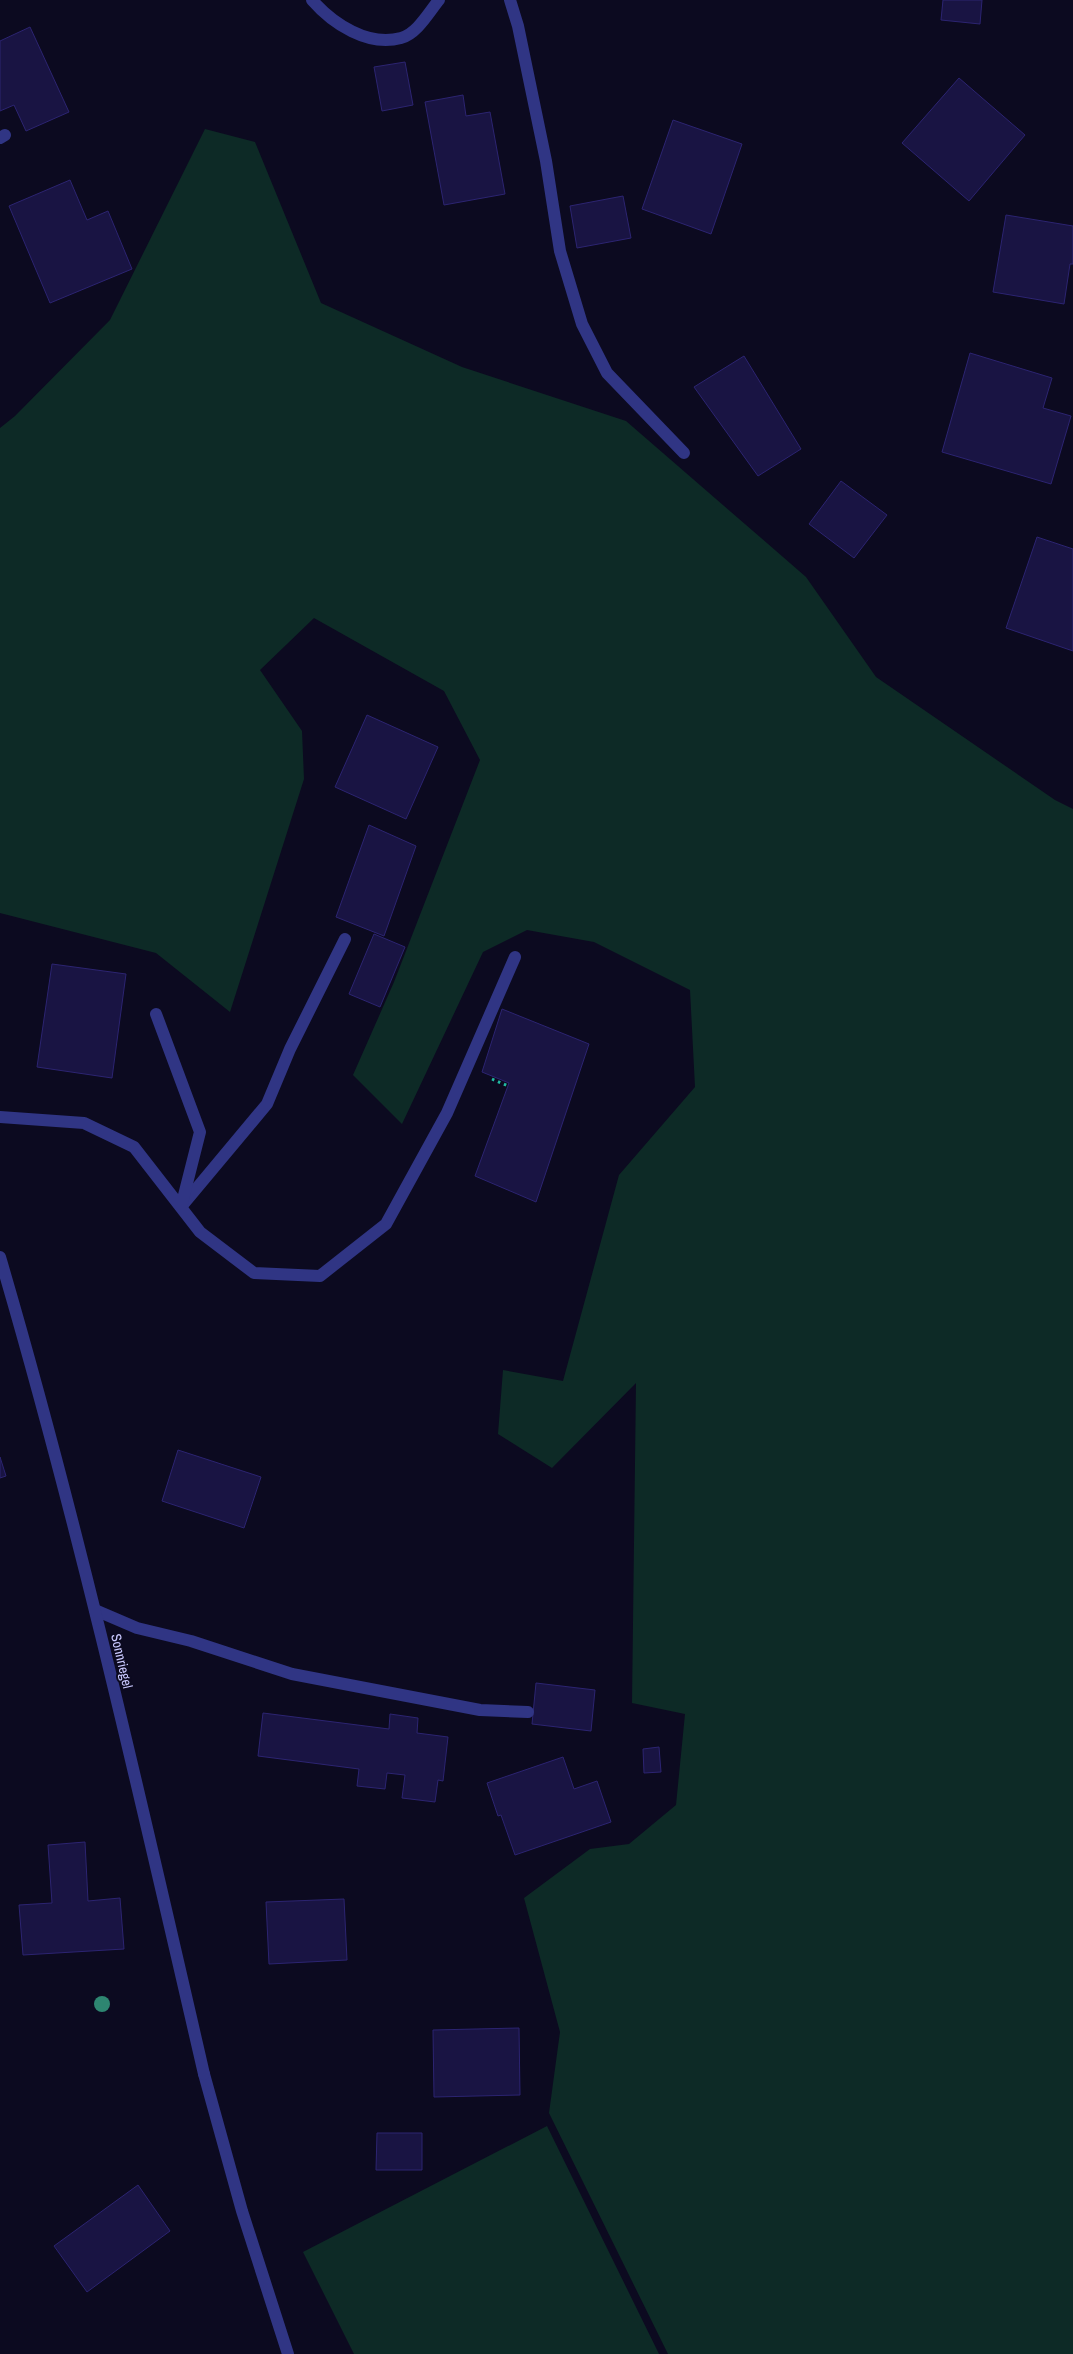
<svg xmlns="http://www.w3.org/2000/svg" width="1073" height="2354" viewBox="0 0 1073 2354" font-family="'Archivo Narrow',sans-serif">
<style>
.green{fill:#0d2a26}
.building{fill:#191443;stroke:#2c2471}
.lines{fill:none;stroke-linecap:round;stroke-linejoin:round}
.path{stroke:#21bba3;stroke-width:3;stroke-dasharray:2.5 4;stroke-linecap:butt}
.lane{stroke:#303584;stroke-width:12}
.street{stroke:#303584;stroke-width:12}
.tree{fill:#2e8671}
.labels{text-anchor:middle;stroke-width:4;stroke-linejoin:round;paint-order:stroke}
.street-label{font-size:14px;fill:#cac9ff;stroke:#0c0a20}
</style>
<rect width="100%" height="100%" fill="#0c0a20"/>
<path class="green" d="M205,129l50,13 66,161 141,64 164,54 180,156 70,100 179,123 18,9v1545h-405l-119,-241 11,-81 -36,-134 66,-49 39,-5 47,-39 9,-91 -53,-11 4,-320 -84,85 -54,-34 5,-64 60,11 56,-206 76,-88 -5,-97 -96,-48 -67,-12 -44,22 -81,172 -49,-49 41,-93 86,-222 -36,-69 -130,-73 -54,52 42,61 2,48 -74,233 -74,-59 -156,-40v-485l15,-12 95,-96z
M547,2126l112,228h-305l-51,-102z"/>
<path class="building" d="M943,0h39l-2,24 -39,-4z
M30,27l39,85 -43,19 -12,-26 -14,6v-70z
M405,62l8,43 -31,6 -8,-44z
M959,78l66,57 -56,66 -67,-58z
M463,95l3,21 24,-4 15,82 -61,11 -19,-103z
M673,120l69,24 -31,90 -69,-25z
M70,180l17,40 21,-9 24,58 -82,34 -41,-97z
M623,196l8,42 -54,10 -7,-42z
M1006,215l67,11v38h-3l-6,40 -71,-12z
M970,353l82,25 -9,30 28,8 -20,68 -109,-32z
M744,356l57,93 -43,27 -64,-89z
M841,481l46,34 -33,43 -45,-34z
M1037,537l36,12v102l-67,-23z
M367,715l71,32 -32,72 -71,-32z
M369,825l47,21 -32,90 -48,-19z
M374,934l31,13 -25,60 -31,-13z
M52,964l74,10 -14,104 -75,-11z
M502,1009l87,35 -53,158 -61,-26 34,-93 -27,-11z
M178,1450l83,27 -17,51 -82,-27z
M0,1457l6,19 -6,2z
M536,1683l59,7 -4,41 -59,-7z
M263,1713l126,16 1,-15 28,4 -1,15 31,4 -5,44 -5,-1 -3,22 -33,-4 3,-23 -18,-2 -2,16 -28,-3 2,-17 -101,-13z
M659,1747l2,25 -17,1 -1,-24z
M563,1757l11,32 23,-8 14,41 -96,33 -14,-40 -3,1 -11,-33z
M85,1842l3,59 32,-3 4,51 -101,6 -4,-50 33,-2 -4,-58z
M344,1899l3,61 -78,4 -3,-62z
M519,2028l1,67 -86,2 -1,-67z
M377,2133h45v37h-46z
M138,2185l32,46 -83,61 -33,-46z"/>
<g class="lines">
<path class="path" d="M492,1079l16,7"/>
<path class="lane" d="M510,0l8,26 28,135 14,90 22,73 25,49 77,80
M0,138l5,-3
M181,1207l86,-103 23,-55 55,-110
M95,1610l42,18 54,13 101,33 188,36 48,2
M204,2074l38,137 46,143"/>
<path class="street" d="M312,0c21,24 56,47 89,38 16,-4 28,-26 38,-38
M156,1014l44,118 -19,75
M0,1117l84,6 50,24 66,85 54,41 66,3 66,-52 61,-111 68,-156
M0,1257c79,269 141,544 204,817"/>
</g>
<circle class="tree" cx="102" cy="2004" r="8"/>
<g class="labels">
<g class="street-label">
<text transform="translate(122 1661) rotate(77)" y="5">Sonnriegel</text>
</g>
</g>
</svg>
